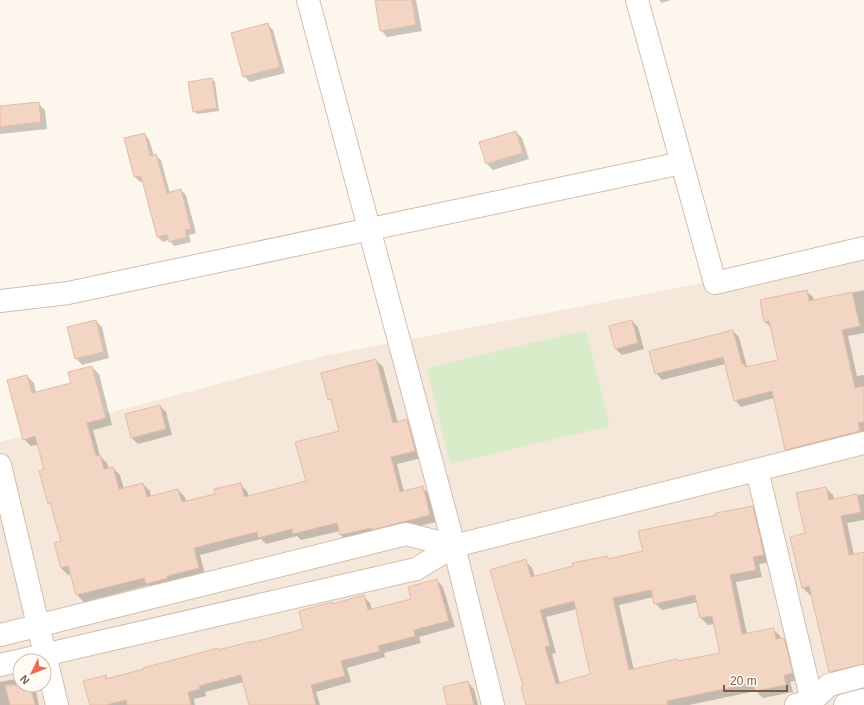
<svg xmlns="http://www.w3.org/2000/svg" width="864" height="705" viewBox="0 0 864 705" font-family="Helvetica,sans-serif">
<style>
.residential{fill:#f5e8da;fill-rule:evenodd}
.green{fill:#d8ecc9}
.shadow{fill:#0003;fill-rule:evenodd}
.building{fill:#f3d5c3;stroke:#e6bba3;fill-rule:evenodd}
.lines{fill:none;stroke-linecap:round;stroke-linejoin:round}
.minor-casing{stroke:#d1beb0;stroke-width:24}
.minor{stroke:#fff;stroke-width:22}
</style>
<rect width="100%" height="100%" fill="#fdf6ec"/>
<path class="residential" d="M864,252v453h-864v-263l323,-86zM20,661h24v24h-24z"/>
<path class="green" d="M586,330l24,96 -160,38 -23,-96z"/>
<path class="shadow" d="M376,0h40l6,31 -35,6 -6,-7z
M659,0h12l-9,3z
M267,24l6,6 12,43 -35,9 -6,-6z
M212,79l3,3 4,29 -22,3 -3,-3z
M38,103l7,7 2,19 -47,5v-27z
M516,132l6,6 7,21 -36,11 -6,-6 -7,-21z
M144,134l5,5 5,17h2l5,4 9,33 11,-3 5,5 10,38 -7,2 2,7 -17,4 -5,-6 -6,2 -5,-5 -15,-56 -3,1 -5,-5z
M864,290v43l-16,3 9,40 7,-1v63l-72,18 -6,-6 -12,-52 -33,9 -6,-7 -10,-36 -63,16 -6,-7 77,-42 6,6 8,30 33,-6 -8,-33 -7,-6 41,-31 7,6 1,4z
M96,321l6,6 7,31 -27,7 -6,-7z
M632,321l6,6 6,22 -22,6 -6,-6z
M376,360l7,7 15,56 9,-2 7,7 8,30 -25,6 7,28 18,-5 7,7 7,28 -57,14 -31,6 -7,-7 -1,-4 -39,9 -4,-4 -31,8 -5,-5 -61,16 5,19 -51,16 -5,-5 -65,17 -7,-7 -6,-21 -3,1 -7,-7 1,-26 -10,-35 -3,-4 -4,-33 -6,-26 -8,2 -7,-7 3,-63 7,7 2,10 36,-9 20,-17 7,7 13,51 -19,5 7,26 7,7 2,6 4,-1 7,7 4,14 19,-5 7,7 1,6 27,-7 7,7 1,5 31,-8 23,-10 7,7 2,6 58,-15 33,-50 -7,-29 -4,-4z
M160,406l6,6 6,23 -34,9 -6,-6z
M826,488l7,7 1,5 30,-6v26l-17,3 7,32 10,-2v119l-27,7 -7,-7 -18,-78 -2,1 -8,-8 4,-53z
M752,507l7,7 12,48 -12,2 3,13 -26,5 11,52 26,-5 7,7 1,3h3l7,7 8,34 -9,2 3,10 -30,6 -7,-7 -67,14h-162l-3,-18 1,-126 7,7 3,9 72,-20 3,2 34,-7 73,-37zM654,597l1,6 7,7 36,-8 3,16 7,7 7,-1 6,29 -42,9 -2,-2 -43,10 -15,-65zM577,609l14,66 -31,9 -8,-30 4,-1 -10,-36z
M437,580l6,7 12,40 -36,10 2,6 -37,10 1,4 -38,11 4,14 -35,10 4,13h-70l-6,-23 -39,10 1,4 -12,3 1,6h-104l14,-29 3,3 109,-30 2,2 36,-8 50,-14 26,-26 2,2 31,-8 6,6 2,7 40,-11z
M20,678v7h15l4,20h-39v-23z
M468,682l6,7 4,16h-30z"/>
<path class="building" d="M375,0h37l4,25 -36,6z
M268,23l12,44 -37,10 -12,-44z
M212,78l5,30 -24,4 -5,-30z
M39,102l2,20 -41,5v-21z
M516,131l7,22 -37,11 -7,-22z
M145,133l5,23 6,-2 11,39 14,-4 10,40 -6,1 2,7 -18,5 -2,-7 -10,2 -16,-61 -7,1 -10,-39z
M807,290l2,11 43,-9 8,34 -18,4 13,58 9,-2v36l-6,1 2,8 -75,19 -13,-59 -38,10 -11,-44 -68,17 -6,-23 84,-21 9,34 2,-1 1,4 33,-7 -9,-39 -5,1 -4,-22z
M96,320l8,32 -29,7 -8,-32z
M632,320l6,23 -23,6 -6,-23z
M376,359l17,64 14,-4 8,32 -24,6 9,35 23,-6 7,29 -58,15 -1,-2 -31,7 -3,-12 -44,11 -1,-5 -34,9 -1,-6 -63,16 5,20 -32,8 1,2 -22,6 -2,-6 -68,17 -8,-29 -7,2 -7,-25 7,-2 -11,-38 -2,1 -9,-33 5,-2 -9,-33 -12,4 -16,-60 20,-5 5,18 39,-10 -3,-11 24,-6 14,52 -19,5 9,33 4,-1 4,14 9,-2 6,22 24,-6 4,14 31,-8 4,13 33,-8 -1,-5 27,-6 3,14 62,-16 -11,-39 44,-11 -8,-32 -3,1 -7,-27z
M160,405l6,24 -35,9 -6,-24z
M826,487l3,13 28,-6 4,18 -20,4 8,39 15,-3v112l-35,8 -20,-86 -7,2 -12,-51 15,-4 -9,-40z
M753,506l11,49 -11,2 3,13 -26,5 12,59 32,-6 2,11 8,-1 9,35 -9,2 2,10 -31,6 -2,-8 -86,18 1,4h-142l-5,-18 2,-1 -33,-116 36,-11 5,18 42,-11 -1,-3 35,-7 1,3 35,-8 -5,-20 78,-16v-2zM651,590l3,14 41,-9 5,23 12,-2 8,37 -42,8 -1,-2 -48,11 -16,-72zM574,601l16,73 -34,10 -11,-37 5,-1 -10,-36z
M437,579l12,42 -35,9 1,6 -37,10 2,5 -39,10 4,15 -34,9 5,20h-67l-8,-30 -42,11 1,3 -12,3 3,13h-64l-1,-5 -20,5h-16l-7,-24 23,-6v4l38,-10 -1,-1 75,-20v2l36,-9v1l49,-13 -4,-18 33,-9v2l32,-9 4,15 43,-11 -3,-12z
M468,681l6,24h-27l-4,-18z
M5,685h25l5,20h-25z"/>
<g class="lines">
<defs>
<path id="minor" d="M308,0l146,546 39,159
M637,0l78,283 149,-35
M0,301l68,-8 614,-130
M0,465l57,240
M757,470l56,235
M0,635l406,-101 48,12
M0,665l416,-96 38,-23 410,-103
M796,705l16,-4 17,-16 35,-9
M845,705l19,-5"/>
</defs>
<use href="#minor" class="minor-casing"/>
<use href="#minor" class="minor"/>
</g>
<g transform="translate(32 673) rotate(227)"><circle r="19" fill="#fffaf3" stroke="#cabbb1"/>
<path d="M0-3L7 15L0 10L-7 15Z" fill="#e76f51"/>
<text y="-6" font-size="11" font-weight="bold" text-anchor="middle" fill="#7a5c4d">N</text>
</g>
<path d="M724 685v6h63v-6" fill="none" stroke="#7a5c4d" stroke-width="2"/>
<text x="730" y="685" font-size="12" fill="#7a5c4d" stroke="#fffaf3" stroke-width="3" paint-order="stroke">20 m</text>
</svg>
